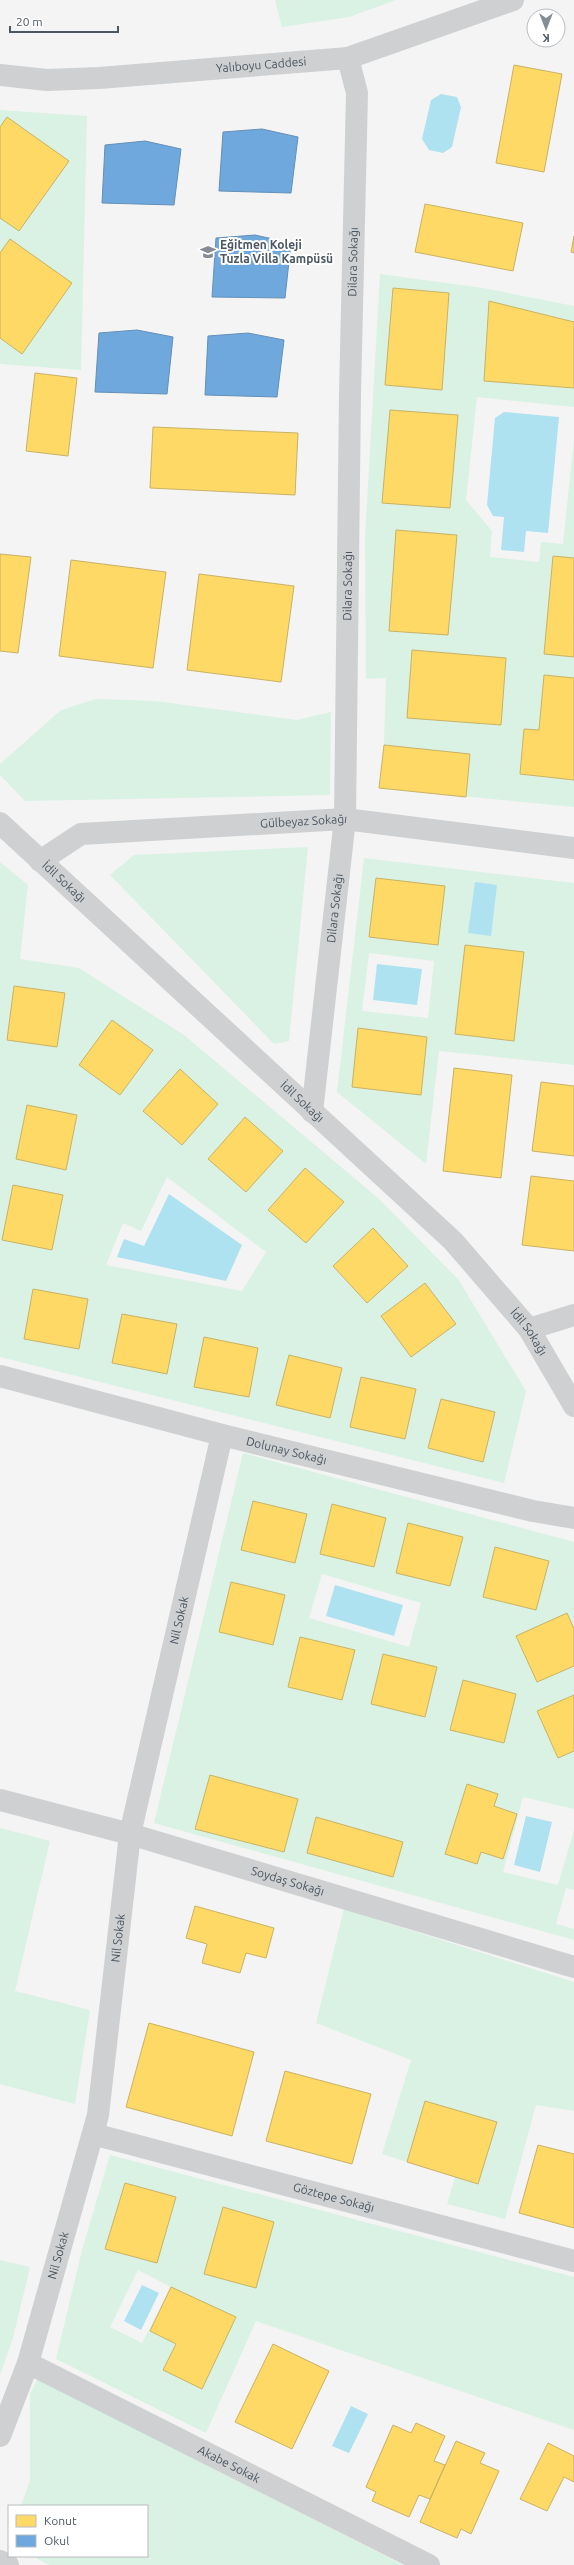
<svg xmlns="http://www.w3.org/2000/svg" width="574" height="2565" viewBox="0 0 574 2565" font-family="Ubuntu,sans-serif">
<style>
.green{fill:#d9f2e3;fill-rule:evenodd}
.water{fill:#aee2f0}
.homes{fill:#ffd966;stroke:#c9b264}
.schools{fill:#6fa8dc;stroke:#648fb7}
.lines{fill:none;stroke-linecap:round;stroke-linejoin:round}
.minor{stroke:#ced0d2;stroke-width:22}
.labels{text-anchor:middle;stroke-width:4;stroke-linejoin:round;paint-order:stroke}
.street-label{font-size:12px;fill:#4a5661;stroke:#fff}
.poi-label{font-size:12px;font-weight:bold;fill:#4a5661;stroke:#fff;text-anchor:start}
</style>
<rect width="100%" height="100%" fill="#f4f4f4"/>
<path class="green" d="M275,0h121l-47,17 -67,10z
M0,110l87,6 -6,254 -81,-6z
M380,274l103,14 91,18v101l-97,-10 -11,103 26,31 -2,26 49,5 2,-20 22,2 11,-105v368l-195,-19 5,-43 2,-67 -20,1 -1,-141z
M96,699l59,2 142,19 34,-8 -1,83 -305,6 -25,-26v-11l61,-54z
M308,847l-19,194 -15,3 -164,-169 24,-20z
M364,858l210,25v182l-135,-14 -13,113 -89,-72zM369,953l65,8 -6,57 -66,-7z
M0,862l28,23 -8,74 59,9 105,67 194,163 80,81 68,112 -22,92 -504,-126zM167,1177l99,75 -24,39 -136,-26 17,-42 18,8z
M243,1453l331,89v267l-51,-12 -20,75 55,13 16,-55v60l-8,-2 -10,36 18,5v11l-420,-117zM322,1574l99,29 -12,44 -100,-29z
M0,1828l50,13 -35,150 75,19 -15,94 -75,-20z
M344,1909l230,73v129l-38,-6 -31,114 -58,-15 8,-27 42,-55 -72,-21 -18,61 -25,-8 29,-94 -95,-37z
M110,2155l464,122v153l-318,-109 -50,112 -150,-74 26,-109zM138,2270l33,17 -29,56 -32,-16z
M0,2260l30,7 -17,71 -13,37z
M38,2378l365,187h-354l-17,-9h115v-50h-126l9,-26v-86z"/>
<path class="water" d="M441,94l16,3 4,10 -9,40 -9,6 -14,-3 -7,-11 9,-39z
M504,412l55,5 -11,116 -22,-2 -2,21 -23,-2 3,-33 -11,-1 -6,-11 8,-87z
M475,882l22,3 -6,51 -23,-3z
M377,964l45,5 -5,36 -44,-5z
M169,1194l73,51 -16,36 -109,-24 7,-18 20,7z
M335,1585l68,20 -9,31 -68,-20z
M526,1816l26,6 -12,50 -26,-7z
M142,2285l17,8 -18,37 -17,-9z
M351,2406l17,8 -19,39 -17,-7z"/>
<path class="homes" d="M514,65l48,9 -18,98 -48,-9z
M7,117l62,44 -50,70 -19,-13v-91z
M425,204l98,19 -10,48 -98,-19z
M574,236v17l-3,-1z
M10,239l62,44 -50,71 -22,-16v-85z
M393,288l56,5 -7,97 -57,-5z
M489,301l85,21v66l-90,-7z
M35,373l42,5 -9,78 -42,-5z
M390,410l68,5 -8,93 -68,-5z
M153,427l145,6 -3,62 -145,-7z
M396,530l61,5 -9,100 -59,-4z
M0,554l31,3 -13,96 -18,-2z
M553,556l21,2v99l-30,-3z
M71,560l95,12 -13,96 -94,-12z
M199,574l95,12 -13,96 -94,-12z
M412,650l94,8 -5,67 -94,-7z
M544,675l30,3v102l-54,-6 4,-45 15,1z
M384,745l86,9 -4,43 -87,-9z
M376,878l69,8 -7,59 -69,-8z
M465,945l59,7 -10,89 -59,-7z
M14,986l51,7 -8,54 -50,-7z
M112,1020l41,30 -33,45 -41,-30z
M358,1028l69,9 -6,58 -69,-8z
M454,1068l58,7 -11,103 -58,-7z
M180,1069l38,35 -36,41 -39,-34z
M541,1082l33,4v70l-42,-5z
M27,1105l50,10 -11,55 -50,-11z
M245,1117l38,34 -37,41 -38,-33z
M305,1168l39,34 -38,41 -38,-33z
M531,1176l43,5v70l-52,-6z
M13,1185l50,10 -11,55 -50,-10z
M373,1228l35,38 -41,37 -34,-37z
M425,1283l31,41 -45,33 -30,-41z
M33,1289l55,10 -9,50 -55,-10z
M122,1314l55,10 -10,50 -55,-11z
M204,1337l54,11 -9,49 -55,-10z
M289,1355l53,13 -12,50 -54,-13z
M361,1377l55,12 -11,50 -55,-12z
M441,1399l54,13 -12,50 -55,-14z
M253,1501l54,13 -12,49 -54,-13z
M332,1504l54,14 -12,49 -54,-13z
M408,1523l55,14 -13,49 -54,-13z
M495,1547l54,14 -13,49 -53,-13z
M231,1582l54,13 -12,50 -54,-13z
M567,1613l7,16v37l-37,16 -21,-46z
M300,1637l55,13 -13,50 -54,-13z
M383,1654l54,13 -12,50 -54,-13z
M463,1680l53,14 -12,49 -54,-13z
M574,1695v56l-16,7 -21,-47z
M210,1775l88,24 -14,53 -89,-23z
M467,1784l31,10 -4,12 23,8 -14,45 -22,-7 -4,12 -32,-10z
M316,1817l87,25 -10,35 -86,-24z
M195,1906l79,22 -8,30 -20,-5 -6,20 -38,-10 5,-19 -21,-6z
M149,2023l105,29 -22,84 -106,-29z
M285,2071l86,23 -19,70 -86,-23z
M425,2101l72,21 -19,62 -71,-22z
M538,2145l36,9v74l-55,-15z
M125,2183l51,14 -19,66 -52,-14z
M223,2207l51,15 -18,66 -52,-14z
M171,2287l65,30 -34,72 -39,-19 13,-26 -26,-13z
M273,2344l56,27 -37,78 -57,-27z
M416,2423l29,13 -11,25 11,4 -15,34 -11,-4 -10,22 -37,-16 4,-9 -10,-5 27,-62 18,8z
M456,2441l29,12 -5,10 19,8 -28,63 -10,-5 -4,9 -37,-16z
M548,2443l26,13v26l-10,-5 -17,34 -27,-12z"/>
<path class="schools" d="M262,129l36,8 -7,56 -72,-2 4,-59z
M145,141l36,8 -7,56 -72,-2 3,-58z
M255,235l36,8 -6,55 -73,-1 4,-59z
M137,330l36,7 -6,57 -72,-2 4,-59z
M248,333l36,7 -7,57 -72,-2 3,-59z"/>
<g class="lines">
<g class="minor">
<path id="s1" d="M0,75l47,5 52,-2 249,-20 165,-58"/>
<path id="s2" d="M0,823l453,418 76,88 45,77"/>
<path id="s3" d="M40,861l41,-27 264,-15 229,29"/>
<path id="s4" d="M312,1112l33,-293 5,-425 7,-301 -9,-35"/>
<path d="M529,1329l45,-14"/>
<path id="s5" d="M0,1376l222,59 311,76 41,7"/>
<path id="s6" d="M0,1800l130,34 444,133"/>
<path id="s7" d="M93,2134l481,127"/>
<path id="s8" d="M28,2363l401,202"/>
<path id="s9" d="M0,2436l28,-73 70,-248 32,-281 92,-399"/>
<path d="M0,2561l8,4"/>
</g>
</g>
<defs>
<symbol id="school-bare" viewBox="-9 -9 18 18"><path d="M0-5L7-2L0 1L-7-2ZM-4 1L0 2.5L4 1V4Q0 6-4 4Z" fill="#868d94" stroke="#fff" stroke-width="2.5" paint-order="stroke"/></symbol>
</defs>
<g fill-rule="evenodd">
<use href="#school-bare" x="197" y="241" width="22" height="22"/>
</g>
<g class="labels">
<g class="street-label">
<text dy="4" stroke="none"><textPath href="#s1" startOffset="262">Yalıboyu Caddesi</textPath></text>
<text dy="4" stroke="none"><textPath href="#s4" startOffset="852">Dilara Sokağı</textPath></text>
<text dy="4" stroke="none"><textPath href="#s4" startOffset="528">Dilara Sokağı</textPath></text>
<text dy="4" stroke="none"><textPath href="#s3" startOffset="272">Gülbeyaz Sokağı</textPath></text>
<text dy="4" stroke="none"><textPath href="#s2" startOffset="87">İdil Sokağı</textPath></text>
<text dy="4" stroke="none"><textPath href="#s4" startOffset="205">Dilara Sokağı</textPath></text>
<text dy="4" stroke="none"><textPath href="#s2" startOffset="411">İdil Sokağı</textPath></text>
<text dy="4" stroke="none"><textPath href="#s2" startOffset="735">İdil Sokağı</textPath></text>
<text dy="4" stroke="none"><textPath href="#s5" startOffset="296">Dolunay Sokağı</textPath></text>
<text dy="4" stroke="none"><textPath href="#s9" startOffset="838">Nil Sokak</textPath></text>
<text dy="4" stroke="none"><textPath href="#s6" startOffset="299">Soydaş Sokağı</textPath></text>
<text dy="4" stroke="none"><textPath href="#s9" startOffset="514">Nil Sokak</textPath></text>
<text dy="4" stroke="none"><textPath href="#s7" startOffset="249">Göztepe Sokağı</textPath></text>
<text dy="4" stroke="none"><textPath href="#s9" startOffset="190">Nil Sokak</textPath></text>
<text dy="4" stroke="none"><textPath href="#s8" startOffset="225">Akabe Sokak</textPath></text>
</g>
<g class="poi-label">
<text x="220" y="249">Eğitmen Koleji<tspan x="220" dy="14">Tuzla Villa Kampüsü</tspan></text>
</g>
</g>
<rect x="8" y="2505" width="140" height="52" fill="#ffffff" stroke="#b7bbc0"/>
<rect x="16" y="2515" width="20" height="12" fill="#ffd966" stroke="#b7bbc0"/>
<text x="44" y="2525" font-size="12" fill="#4a5661">Konut</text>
<rect x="16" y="2535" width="20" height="12" fill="#6fa8dc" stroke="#b7bbc0"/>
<text x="44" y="2545" font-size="12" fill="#4a5661">Okul</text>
<g transform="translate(546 28) rotate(180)"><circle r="19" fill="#ffffff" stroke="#b7bbc0"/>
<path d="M0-3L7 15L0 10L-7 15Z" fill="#868d94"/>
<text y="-6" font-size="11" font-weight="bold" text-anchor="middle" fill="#4a5661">K</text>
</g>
<path d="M10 26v6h108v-6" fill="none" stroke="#4a5661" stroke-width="2"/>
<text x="16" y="26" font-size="12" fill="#4a5661" stroke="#ffffff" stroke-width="3" paint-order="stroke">20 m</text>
</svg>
